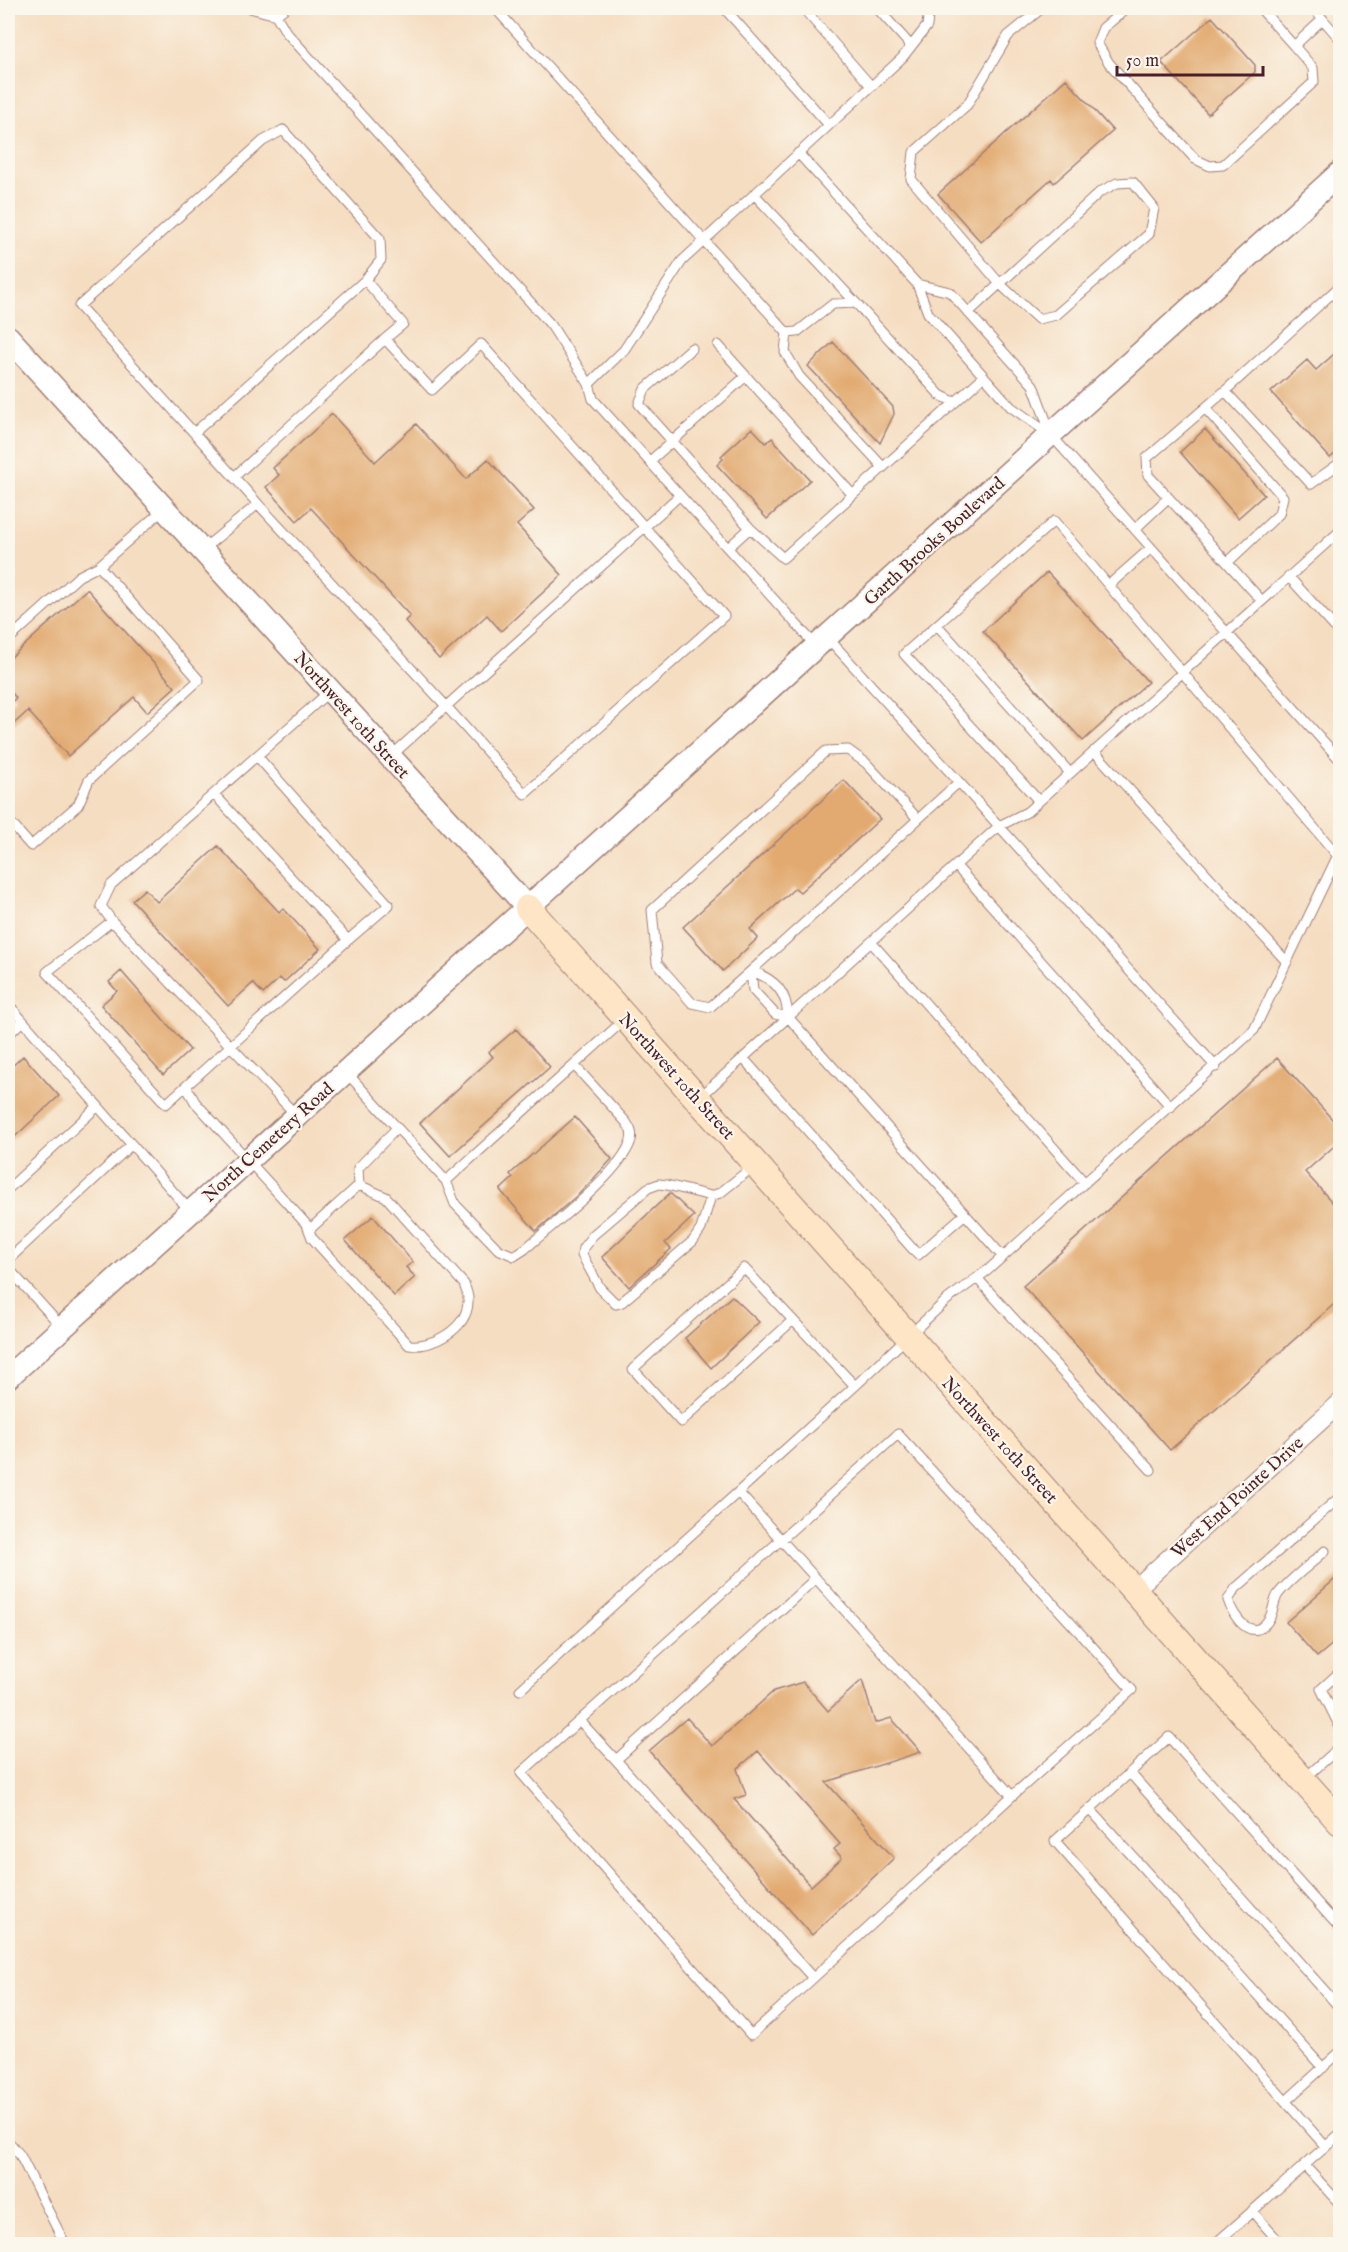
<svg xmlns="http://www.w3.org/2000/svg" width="1348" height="2252" viewBox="0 0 1348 2252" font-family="'IM FELL English',serif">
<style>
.building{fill:#e2aa71;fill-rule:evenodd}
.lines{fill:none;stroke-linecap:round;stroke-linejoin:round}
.service-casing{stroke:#a07e76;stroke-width:11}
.minor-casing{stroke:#a07e76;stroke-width:20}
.tertiary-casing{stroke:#a07e76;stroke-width:25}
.secondary-casing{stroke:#a07e76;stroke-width:28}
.service{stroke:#fff;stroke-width:9}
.minor{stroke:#fff;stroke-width:18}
.tertiary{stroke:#fff;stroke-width:22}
.secondary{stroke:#fde5c5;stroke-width:26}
.labels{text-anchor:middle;stroke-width:4.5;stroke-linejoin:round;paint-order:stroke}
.street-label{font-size:18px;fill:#4a1f2b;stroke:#fbf7ec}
</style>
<rect width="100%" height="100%" fill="#fbf7ec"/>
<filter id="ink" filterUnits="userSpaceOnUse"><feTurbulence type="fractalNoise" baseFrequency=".0167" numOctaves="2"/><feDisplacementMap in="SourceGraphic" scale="12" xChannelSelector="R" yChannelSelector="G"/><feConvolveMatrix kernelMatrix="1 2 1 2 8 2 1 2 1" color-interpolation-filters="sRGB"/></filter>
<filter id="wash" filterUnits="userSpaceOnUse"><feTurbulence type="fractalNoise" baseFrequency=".008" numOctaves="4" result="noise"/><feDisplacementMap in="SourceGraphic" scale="24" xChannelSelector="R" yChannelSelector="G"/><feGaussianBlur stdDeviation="1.35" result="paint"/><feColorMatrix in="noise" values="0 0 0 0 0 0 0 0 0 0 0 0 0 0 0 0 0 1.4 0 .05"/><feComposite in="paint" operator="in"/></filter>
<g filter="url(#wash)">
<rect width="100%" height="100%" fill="#f5ddc1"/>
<g id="blocks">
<path class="building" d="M1212,17l43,48v7l-47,42 -47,-52z
M1066,79l47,52 -59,52 -3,-4 -70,63 -43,-48z
M833,342l60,65 1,7 -14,29 -72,-77z
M1341,348v101l-11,9 -59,-66 36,-32 9,10z
M332,414l43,48 41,-38 50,55 22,-20 46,51 -17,15 45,50 -61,56 -14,-16 -48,44 -34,-38 5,-5 -99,-108 -14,13 -31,-34 13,-12 -6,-7z
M752,428l14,15 6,-5 38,42 -43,39 -50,-54 6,-6 -2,-3z
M1205,429l59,66 -26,23 -58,-66z
M1047,572l101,110 -65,59 -100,-110z
M87,589l88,98 -28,25 -13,-15 -66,59 -40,-45 -20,18v-24l8,-7 -8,-10v-28z
M844,780l36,39 -80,73 -5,-4 -45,41 8,9 -35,33 -40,-44z
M218,846l61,66 4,-4 37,41 -36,33 -4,-4 -17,16 -10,-11 -25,23 -96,-106 13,-11 12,13z
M121,971l69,79 -27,25 -62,-70 16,-14 -8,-9z
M516,1029l34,38 -100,89 -30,-33 73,-66 -4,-5z
M23,1056l36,40 -51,47v-73z
M1277,1058l64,71v11l-36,32 36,40v86l-171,152 -147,-164z
M575,1117l37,42 -32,34 -44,38 -36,-41 13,-12 -3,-4z
M670,1193l24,23 -29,27 6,6 -42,38 -27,-30z
M373,1216l40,46 -7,5 9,10 -21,19 -49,-56z
M732,1296l27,26 -48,46 -26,-30z
M1341,1574v63l-24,20 -31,-35z
M862,1680l13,43 16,-5 30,34 -95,30 68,76 -82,77 -163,-184 38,-33 25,28 62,-55 29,-9 25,29zM758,1751l82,93 -6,5 8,9 -31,28 -77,-87 12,-4 -9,-26z"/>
</g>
</g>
<g filter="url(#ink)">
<use href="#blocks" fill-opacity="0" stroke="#a07e76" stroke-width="1.5"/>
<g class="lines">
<defs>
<path id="service" d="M250,8l26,7 9,-7
M495,8l292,325 10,-1 36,-28 23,-1 84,92 14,7
M724,8l105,117
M803,8l68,78
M877,8l34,38
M1127,8l-24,20 -6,15 12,20 86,96 15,7 13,-1 91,-83 -1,-14 -19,-22 29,-27
M1260,8l34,38
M1313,8l27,31
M276,15l10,17 265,293 38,59
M798,153l119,131 11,29 83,94 40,28 289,325
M754,194l102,109
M917,284l33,8 83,93 18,49
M1340,286l-115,105 86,93 29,-21
M968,313l132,-121 17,-9 16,-1 21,26 -5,26 -93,81 -18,4 -38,-35 -89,-105 3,-27 53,-47 41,-69 34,-28
M787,333l-2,19 14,24 83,90
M718,345l134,149
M692,348l-47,41 -6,15 111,124 33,30 201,-182
M1225,391l-78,67 1,17 114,126
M1205,408l78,89 -4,17 -51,48
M194,433l171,-153
M650,461l95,-84
M234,477l-155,-171 184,-165 20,-11 97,109 1,21 -16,20 38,44 -18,15
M1135,529l33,-31
M728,548l22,-20
M202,550l56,-46 188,202 79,88 199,-178 -243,-272 -49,46 -47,-51 -151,138 24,27
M1289,577l51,56
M1109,585l42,-37
M937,625l133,148
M827,637l172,189 28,-14 313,-281
M8,640l71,-64 20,-10 65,-57
M816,646l-223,-247 -4,-15 35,-34 58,-89 220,-203 25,-32 2,-18
M1094,751l193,211
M390,757l290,-262
M214,794l134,146 41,-35 -132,-149
M1039,801l-135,-147 150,-133 284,335
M918,819l-52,-56 -18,-13 -22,1 -174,159 5,53 35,40 18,4c85,-74 166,-150 249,-225
M8,820l23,26 47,-41 11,-25 110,-100 -100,-114
M956,866l215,241
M112,921l184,194
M871,942l214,241
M751,971c24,8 36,21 37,46l-13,-3 -22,-24z
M8,1004l183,208
M788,1017l177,197
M8,1035l14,-14
M743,1058l175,197 47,-41 38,43
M346,1072l100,109 178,-161
M186,1086l162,-146
M699,1098l300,-272 217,241
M446,1181l9,23 43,45 16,7 11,-7c26,-23 98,-78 106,-109 2,-7 -1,-12 -5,-18l-52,-57
M359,1185l-1,-17 39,-40
M8,1189l90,-83
M711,1196l-10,33 -8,12 -71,61 -6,2 -16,-16 -18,-33 1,-7 10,-13 55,-47 11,-4 8,1 44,11 9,-3 34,-27
M309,1230l50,-45 27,12 78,87c2,6 5,12 4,18 -1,27 -36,46 -59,43l-97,-107 -5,-13 -112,-123 -9,-16 -20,18 -119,-132 65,-51 -11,-15 10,-21 219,-194
M8,1260l123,-115
M8,1268l54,59
M977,1278l174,192
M793,1320l-112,102 -48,-53 111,-101 111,118 93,-87 40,-29 266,-240 86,-179
M738,1492c91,102 183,203 274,304l-261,239 -230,-262c126,-112 252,-226 377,-339l234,256 -120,106
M1325,1551c-15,14 -33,26 -46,42 -6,7 -5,18 -10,26 -16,26 -36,-2 -41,-19l8,-12 104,-91
M1340,1672l-19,17 19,38
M520,1690l335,-304
M580,1721l36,39
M1130,1773l210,235
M1304,1779l36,-32
M1090,1809l233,259
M813,1978l-197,-218 200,-182
M1286,2101l54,-49
M8,2141l12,14 45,89
M1326,2147l-271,-306 114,-104 171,191
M1305,2166l35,38
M1252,2211l29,33
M1215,2244l125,-110"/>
<path id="minor" d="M1134,1590l206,-187"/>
<path id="tertiary" d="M8,337l520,571
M8,1377l1332,-1204"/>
<path id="secondary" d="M528,908l812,914"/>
</defs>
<use href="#service" class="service-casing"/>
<use href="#minor" class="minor-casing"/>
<use href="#tertiary" class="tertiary-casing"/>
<use href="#secondary" class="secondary-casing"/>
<use href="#service" class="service"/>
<use href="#minor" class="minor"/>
<use href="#tertiary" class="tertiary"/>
<use href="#secondary" class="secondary"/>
</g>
</g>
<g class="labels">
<g class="street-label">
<text transform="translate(934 541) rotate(-42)" y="6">Garth Brooks Boulevard</text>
<text transform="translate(352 715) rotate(48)" y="6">Northwest 10th Street</text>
<text transform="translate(677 1076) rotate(48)" y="6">Northwest 10th Street</text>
<text transform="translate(268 1142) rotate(-42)" y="6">North Cemetery Road</text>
<text transform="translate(1000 1440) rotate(48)" y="6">Northwest 10th Street</text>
<text transform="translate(1237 1497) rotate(-42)" y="6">West End Pointe Drive</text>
</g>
</g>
<rect width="1348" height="2252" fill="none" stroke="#fbf7ec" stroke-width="30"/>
<path d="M1117 66v9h146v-9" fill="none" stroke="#4a1f2b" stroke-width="3"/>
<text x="1126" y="66" font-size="18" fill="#4a1f2b" stroke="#fbf7ec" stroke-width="4.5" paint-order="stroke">50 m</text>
</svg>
